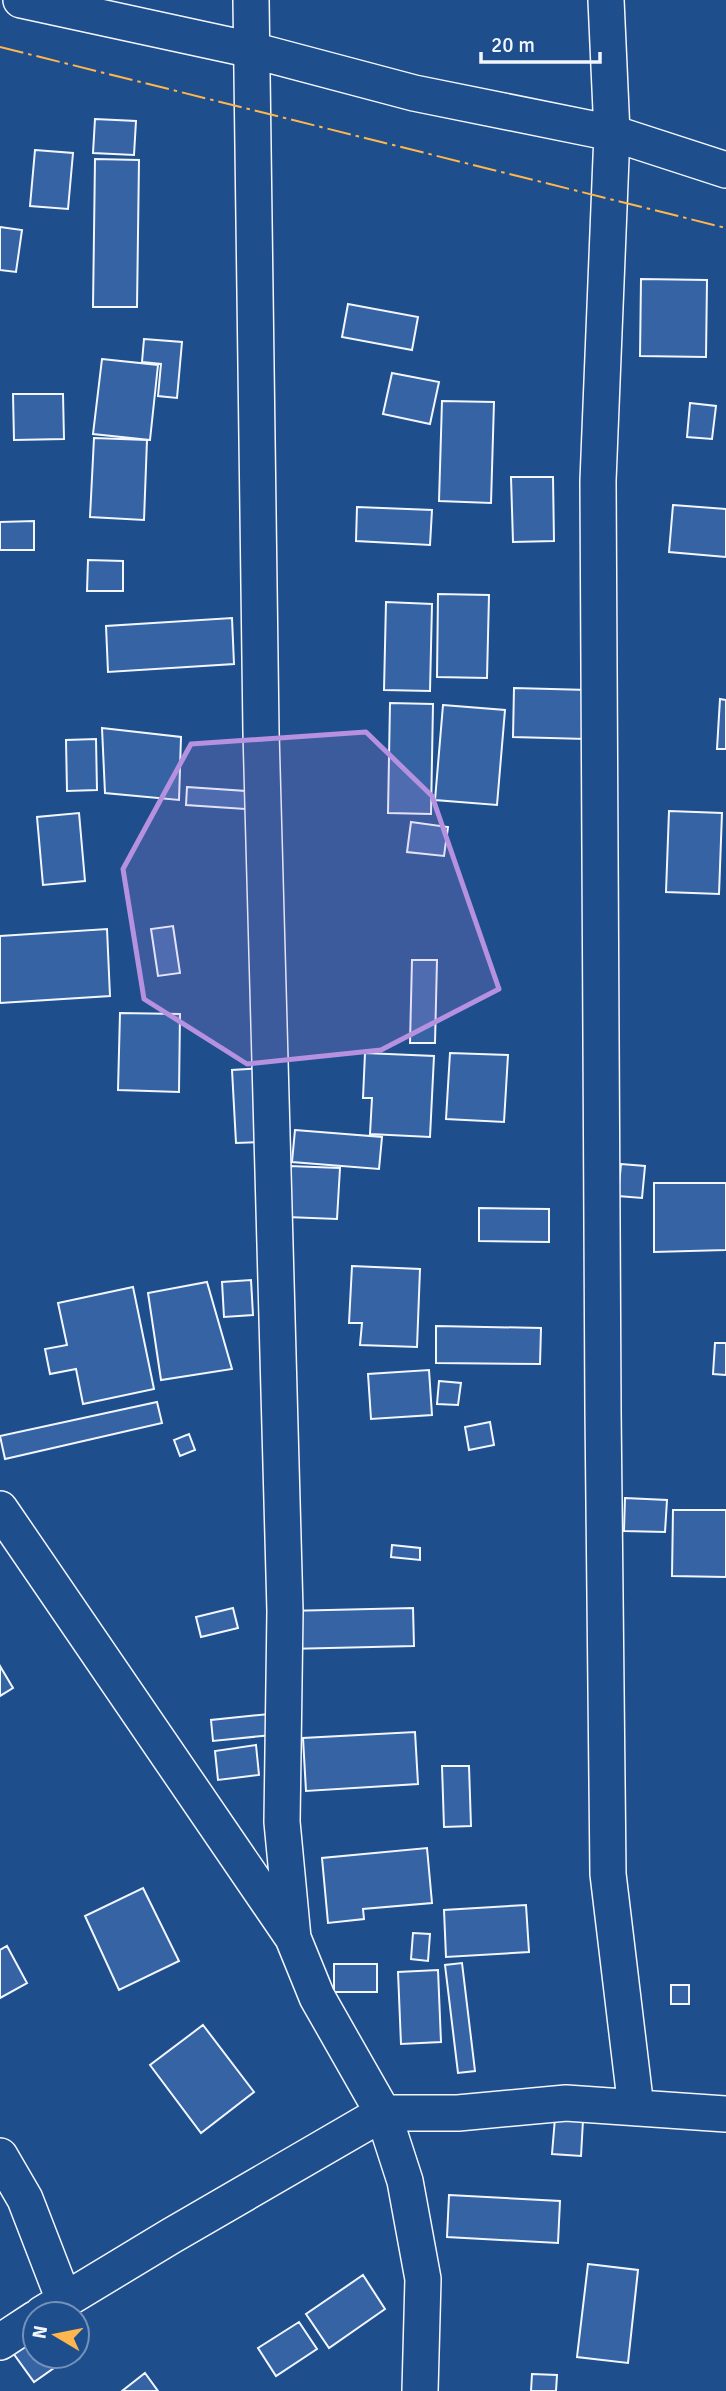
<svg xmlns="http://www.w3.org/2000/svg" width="726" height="2391" viewBox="0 0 726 2391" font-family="Signika,sans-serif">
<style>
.building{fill:#3563a3;stroke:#f2f6ff;stroke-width:2}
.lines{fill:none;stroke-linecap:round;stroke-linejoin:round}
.minor-casing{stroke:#f2f6ff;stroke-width:38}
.minor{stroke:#1f4e8c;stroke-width:35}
.power{stroke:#ffb74d;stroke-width:2;stroke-dasharray:24 5 3.5 5;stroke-linecap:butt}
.marked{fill:#b691df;fill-opacity:0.2;stroke:#b691df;stroke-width:5;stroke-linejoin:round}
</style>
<rect width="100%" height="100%" fill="#1f4e8c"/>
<path class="building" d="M95,119l41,2 -2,34 -41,-2z
M35,150l38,3 -5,56 -38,-3z
M95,159l44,1 -2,147h-44z
M0,227l22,3 -6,42 -16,-2z
M641,279l66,1 -1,77 -66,-1z
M348,304l70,13 -6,33 -70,-13z
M144,339l38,3 -5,56 -19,-2 3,-32 -19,-2z
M102,359l56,6 -8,75 -57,-6z
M392,373l47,9 -9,42 -47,-10z
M13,394h50l1,45 -50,1z
M442,401l52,1 -3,101 -52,-2z
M690,403l26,3 -4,33 -25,-2z
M94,438l53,2 -3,80 -54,-3z
M511,477h42l1,64 -41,1z
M673,505l53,4v48l-57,-5z
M357,507l75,3 -2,35 -74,-4z
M34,521v29h-34v-28z
M88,560l35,1v30h-36z
M438,594l51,1 -2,83 -50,-1z
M386,602l46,2 -2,87 -46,-1z
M232,618l2,46 -126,8 -2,-46z
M514,688l74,2 -2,49 -73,-2z
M720,699l6,1v49h-9z
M390,703l43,1 -2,110 -43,-1z
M443,705l62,5 -8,95 -62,-5z
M102,728l79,9 -2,63 -74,-7z
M96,739l1,51 -30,1 -1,-51z
M187,787l59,4 -1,18 -59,-4z
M669,811l53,2 -3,81 -53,-2z
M79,813l6,68 -42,4 -6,-68z
M411,822l37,5 -4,29 -37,-4z
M173,926l7,47 -22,3 -7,-47z
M107,929l3,67 -110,7v-67z
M412,960h25l-2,83h-25z
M120,1013l60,1 -1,78 -61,-2z
M365,1053l69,3 -4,81 -60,-3 2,-36h-9z
M450,1053l58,2 -4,67 -58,-3z
M263,1068l2,74 -29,1 -4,-73z
M295,1130l87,7 -3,32 -87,-7z
M621,1164l24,2 -3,32 -24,-2z
M289,1166l51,2 -3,51 -50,-2z
M654,1183h72v67l-72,2z
M479,1208l70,1v33l-70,-1z
M352,1266l68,3 -3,78 -57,-2 2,-22h-13z
M251,1280l2,35 -29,2 -2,-35z
M207,1282l25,87 -71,11 -13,-87z
M133,1287l21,102 -71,15 -7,-35 -26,5 -5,-25 22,-4 -9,-42z
M436,1326l105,2 -1,36 -104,-1z
M715,1343h11v32l-13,-1z
M429,1370l3,45 -61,4 -3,-45z
M439,1381l22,2 -3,22 -21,-1z
M157,1402l5,21 -157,36 -5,-23z
M490,1422l4,23 -25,5 -4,-23z
M189,1434l6,16 -15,6 -6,-16z
M625,1498l42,2 -2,32 -41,-1z
M673,1510h53v67l-54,-1z
M392,1545l28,3v12l-29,-3z
M233,1608l5,20 -37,9 -5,-20z
M413,1608l1,38 -127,3 -1,-38z
M0,1666l13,22 -13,8z
M269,1714l3,21 -59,6 -2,-21z
M415,1732l3,52 -112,7 -3,-53z
M256,1745l3,30 -41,5 -3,-29z
M442,1766h27l2,60 -27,1z
M427,1848l5,55 -69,6 1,10 -36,4 -6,-65z
M143,1888l36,73 -60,29 -34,-74z
M526,1905l3,47 -83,5 -2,-47z
M413,1933l17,1 -2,27 -17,-2z
M7,1946l20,37 -27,15v-48z
M462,1963l13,108 -17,2 -13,-108z
M334,1964h43v28h-43z
M438,1970l3,72 -40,2 -3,-72z
M671,1985h18v19h-18z
M203,2025l51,67 -53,41 -51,-68z
M555,2118l28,2 -2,36 -29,-2z
M449,2195l111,6 -2,42 -111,-6z
M588,2264l50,6 -10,93 -51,-6z
M363,2275l22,34 -56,39 -23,-34z
M299,2322l18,27 -41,27 -18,-28z
M35,2327v29h36l-37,26 -26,-36z
M145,2373l13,18h-36z
M532,2374l25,1 -1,16h-25z"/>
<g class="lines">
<defs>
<path id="minor" d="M21,0l231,50 162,43 198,40 114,37
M251,0l10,732 24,879 -3,211 11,116 24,59 66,116 22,68 18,98 -3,112
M606,0l6,133 -14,348 5,929 5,464 28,234
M0,1509l291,426
M0,2156l25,43 39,101
M42,2314l129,-78 212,-123h75l108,-10 160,11
M0,2342l35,-23"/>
</defs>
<use href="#minor" class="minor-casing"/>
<use href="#minor" class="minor"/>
<path class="power" d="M0,47l726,181"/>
</g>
<path class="marked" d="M366,732l66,64 67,193 -118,61 -134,14 -103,-65 -21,-130 68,-125z"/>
<g transform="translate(56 2335) rotate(280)"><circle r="33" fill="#1f4e8c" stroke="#7391ba" stroke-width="2"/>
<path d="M0-5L12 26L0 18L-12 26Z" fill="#ffb74d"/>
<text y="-10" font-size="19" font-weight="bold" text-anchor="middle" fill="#f2f6ff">N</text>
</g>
<path d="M481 52v10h119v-10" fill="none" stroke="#f2f6ff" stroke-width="3.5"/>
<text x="491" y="52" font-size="21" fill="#f2f6ff" stroke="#1f4e8c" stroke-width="5" paint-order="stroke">20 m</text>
</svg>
